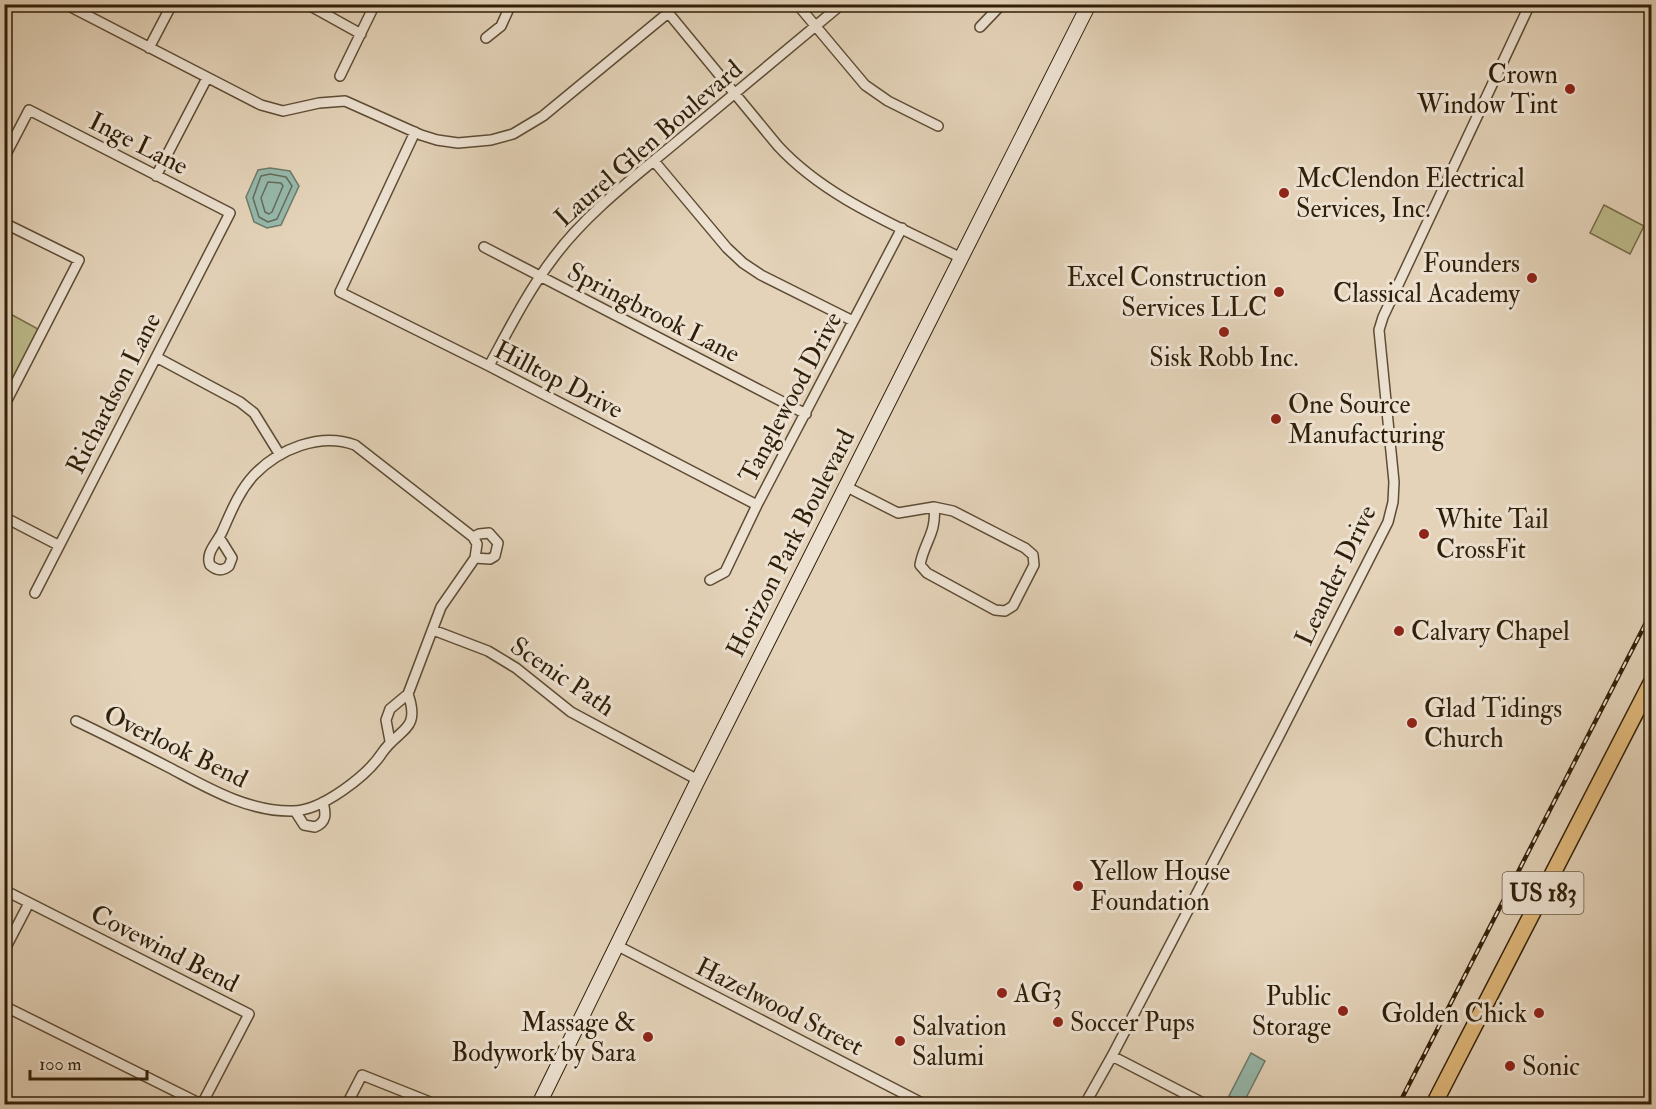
<svg xmlns="http://www.w3.org/2000/svg" width="1656" height="1109" viewBox="0 0 1656 1109" font-family="'IM FELL Double Pica',serif">
<style>
.park{fill:#bcba8a;stroke:#766c49;stroke-width:1.5}
.water{fill:#96b8ab;stroke:#6d7b6a;stroke-width:1.5}
.lines{fill:none;stroke-linecap:round;stroke-linejoin:round}
.shore{stroke:#636c5a;stroke-width:1.5}
.street-casing{stroke:#5d4c34;stroke-width:12}
.secondary-casing{stroke:#301f08;stroke-width:16}
.primary-casing{stroke:#301f08;stroke-width:18}
.street{stroke:#ede2d2;stroke-width:9}
.secondary{stroke:#ede2d2;stroke-width:14}
.primary{stroke:#e2ba7c;stroke-width:15}
.rail-casing{stroke:#301f08;stroke-width:4.5}
.rail{stroke:#ede2d2;stroke-width:2;stroke-dasharray:7;stroke-linecap:butt}
.poi-dot{fill:#8f2418;stroke:#ede2d2;stroke-width:2}
.labels{text-anchor:middle;stroke-width:6;stroke-linejoin:round;paint-order:stroke}
.shield{fill:#ede2d2;stroke:#695a45;stroke-width:1.5}
.shield-label{font-size:24px;font-weight:bold;fill:#301f08}
.poi-label{font-size:26px;fill:#301f08;stroke:#ede2d2;text-anchor:start}
.street-label{font-size:26px;fill:#301f08;stroke:#ede2d2}
</style>
<rect width="100%" height="100%" fill="#e4d3b9"/>
<filter id="stains"><feTurbulence type="fractalNoise" baseFrequency=".00333" numOctaves="4"/><feColorMatrix values="0 0 0 0 .2 0 0 0 0 .09 0 0 0 0 .02 0 0 0 .5 -.17"/></filter>
<radialGradient id="worn" r=".72"><stop offset=".6" stop-color="#630" stop-opacity="0"/><stop offset="1" stop-color="#630" stop-opacity=".3"/></radialGradient>
<path class="park" d="M1604,205l40,21 -14,28 -40,-21z
M5,311l33,18 -33,66z"/>
<path class="water" d="M270,168l20,3 9,15 -18,39 -14,3 -13,-6 -8,-25 12,-27z
M1251,1053l14,8 -20,39 -5,2 -11,-6z"/>
<g class="lines">
<path class="shore" d="M270,174l16,3 6,9 -15,33 -9,3 -9,-5 -6,-19 8,-22z
M268,182l13,1 2,3 -11,26 -3,2 -4,-2 -4,-14z"/>
<defs>
<path id="street" d="M65,4l196,101 22,6 36,-8 26,-2 76,34 16,5 21,3 33,-3 22,-6 30,-18 125,-103
M307,4l54,30
M661,4l117,142c49,53 120,80 183,112
M797,4l68,81 23,16 50,25
M980,27l22,-23
M486,38l15,-12 10,-22
M149,48l23,-44
M340,76l35,-72
M415,132l-75,160 149,74 268,139
M4,158l25,-48 201,103 -195,380
M654,161l73,87 16,15 18,12 92,46
M156,176l51,-98
M4,223l75,37 -75,146
M484,247l322,167
M156,357l84,45 14,11 26,42
M489,366c20,-37 39,-75 65,-109 33,-44 78,-78 120,-113 56,-46 112,-93 168,-140
M845,486l53,27 36,-6c3,26 -10,35 -14,58l7,8 68,37 10,1 8,-5 21,-41 -1,-10 -8,-7 -72,-37 -19,-4
M4,517l54,28
M219,537l13,21 -3,8c-6,5 -12,5 -19,-1 -5,-12 7,-22 12,-33 9,-20 17,-41 32,-57 25,-26 66,-43 101,-30l118,92 4,7 -2,14 -34,49 -33,87 -18,15 -4,11 4,21
M473,537l6,-3 10,-1 9,10 -3,13 -5,3 -15,-1
M710,580l15,-8 32,-67 145,-277
M433,630l55,21 28,17 55,44 127,68
M76,721c32,15 63,31 94,47 38,20 78,44 123,43 28,0 74,-35 89,-58 17,-25 39,-22 26,-59
M295,811l9,14 11,2c12,-5 11,-13 8,-25
M4,890l245,124 -47,90
M616,945l308,159
M4,951l25,-48
M4,1006l197,98
M1112,1056l93,48
M347,1104l15,-29 73,29
M1085,1104l27,-48 166,-318 110,-216 5,-20 1,-20 -15,-152 4,-13 147,-313
M1649,1104l3,-5"/>
<path id="secondary" d="M539,1104l159,-324 391,-776"/>
<path id="primary" d="M1434,1104l218,-423"/>
</defs>
<use href="#street" class="street-casing"/>
<use href="#secondary" class="secondary-casing"/>
<use href="#primary" class="primary-casing"/>
<use href="#street" class="street"/>
<use href="#secondary" class="secondary"/>
<use href="#primary" class="primary"/>
<defs>
<path id="rail" d="M1399,1104l253,-493"/>
</defs>
<use href="#rail" class="rail-casing"/>
<use href="#rail" class="rail"/>
</g>
<g class="poi-dot">
<circle cx="1570" cy="89" r="6"/>
<circle cx="1284" cy="193" r="6"/>
<circle cx="1532" cy="278" r="6"/>
<circle cx="1279" cy="292" r="6"/>
<circle cx="1224" cy="332" r="6"/>
<circle cx="1276" cy="419" r="6"/>
<circle cx="1424" cy="534" r="6"/>
<circle cx="1399" cy="631" r="6"/>
<circle cx="1412" cy="723" r="6"/>
<circle cx="1078" cy="886" r="6"/>
<circle cx="1002" cy="993" r="6"/>
<circle cx="1343" cy="1011" r="6"/>
<circle cx="1539" cy="1013" r="6"/>
<circle cx="1058" cy="1022" r="6"/>
<circle cx="648" cy="1037" r="6"/>
<circle cx="900" cy="1041" r="6"/>
<circle cx="1510" cy="1066" r="6"/>
</g>
<g class="labels">
<rect class="shield" x="1502.5" y="872" width="81" height="42" rx="4.5"/>
<g class="shield-label">
<text x="1543" y="901">US 183</text>
</g>
<g class="poi-label">
<text x="1558" y="83" text-anchor="end">Crown<tspan x="1558" dy="30">Window Tint</tspan></text>
<text x="1296" y="187">McClendon Electrical<tspan x="1296" dy="30">Services, Inc.</tspan></text>
<text x="1520" y="272" text-anchor="end">Founders<tspan x="1520" dy="30">Classical Academy</tspan></text>
<text x="1267" y="286" text-anchor="end">Excel Construction<tspan x="1267" dy="30">Services LLC</tspan></text>
<text x="1224" y="366" text-anchor="middle">Sisk Robb Inc.</text>
<text x="1288" y="413">One Source<tspan x="1288" dy="30">Manufacturing</tspan></text>
<text x="1436" y="528">White Tail<tspan x="1436" dy="30">CrossFit</tspan></text>
<text x="1411" y="640">Calvary Chapel</text>
<text x="1424" y="717">Glad Tidings<tspan x="1424" dy="30">Church</tspan></text>
<text x="1090" y="880">Yellow House<tspan x="1090" dy="30">Foundation</tspan></text>
<text x="1014" y="1002">AG3</text>
<text x="1331" y="1005" text-anchor="end">Public<tspan x="1331" dy="30">Storage</tspan></text>
<text x="1527" y="1022" text-anchor="end">Golden Chick</text>
<text x="636" y="1031" text-anchor="end">Massage &amp;<tspan x="636" dy="30">Bodywork by Sara</tspan></text>
<text x="1070" y="1031">Soccer Pups</text>
<text x="912" y="1035">Salvation<tspan x="912" dy="30">Salumi</tspan></text>
<text x="1522" y="1075">Sonic</text>
</g>
<g class="street-label">
<text transform="translate(139 143) rotate(27)" y="9">Inge Lane</text>
<text transform="translate(648 143) rotate(-41)" y="9">Laurel Glen Boulevard</text>
<text transform="translate(654 312) rotate(27)" y="9">Springbrook Lane</text>
<text transform="translate(559 379) rotate(27)" y="9">Hilltop Drive</text>
<text transform="translate(113 393) rotate(-63)" y="9">Richardson Lane</text>
<text transform="translate(790 397) rotate(-62)" y="9">Tanglewood Drive</text>
<text transform="translate(790 543) rotate(-63)" y="9">Horizon Park Boulevard</text>
<text transform="translate(1335 575) rotate(-64)" y="9">Leander Drive</text>
<text transform="translate(563 676) rotate(34)" y="9">Scenic Path</text>
<text transform="translate(176 746) rotate(26)" y="9">Overlook Bend</text>
<text transform="translate(165 948) rotate(27)" y="9">Covewind Bend</text>
<text transform="translate(780 1006) rotate(27)" y="9">Hazelwood Street</text>
</g>
</g>
<rect width="1656" height="1109" fill="none" stroke="#e4d3b9" stroke-width="24"/>
<rect x="6" y="6" width="1644" height="1097" fill="none" stroke="#301f08" stroke-width="3"/>
<rect x="12" y="12" width="1632" height="1085" fill="none" stroke="#301f08" stroke-width="1.5"/>
<path d="M30 1070v9h117v-9" fill="none" stroke="#301f08" stroke-width="3"/>
<text x="39" y="1070" font-size="18" fill="#301f08" stroke="#ede2d2" stroke-width="4.5" paint-order="stroke">100 m</text>
<rect width="100%" height="100%" filter="url(#stains)"/>
<rect width="100%" height="100%" fill="url(#worn)"/>
</svg>
